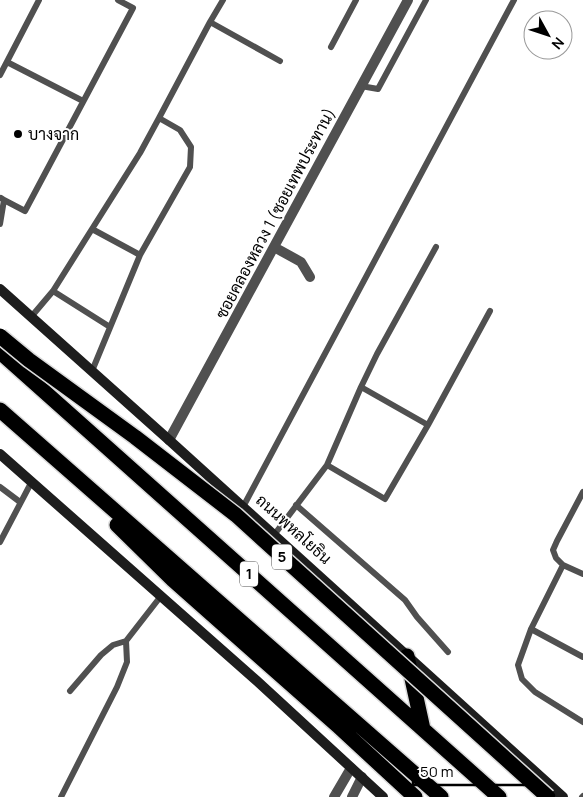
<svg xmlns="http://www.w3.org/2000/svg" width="583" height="797" viewBox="0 0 583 797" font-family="Manrope,Sarabun,sans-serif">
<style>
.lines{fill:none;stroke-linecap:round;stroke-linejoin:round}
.highway-casing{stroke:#dbdbdb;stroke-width:18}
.lane{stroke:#505050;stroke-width:6}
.street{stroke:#505050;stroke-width:10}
.secondary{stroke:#1d1d1d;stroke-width:10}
.highway{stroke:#000;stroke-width:15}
.highway-bridge-casing{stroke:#dbdbdb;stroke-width:18;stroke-linecap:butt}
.highway-bridge{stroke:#000;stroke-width:15}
.poi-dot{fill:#000;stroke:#fff;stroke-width:2}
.labels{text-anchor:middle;stroke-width:4;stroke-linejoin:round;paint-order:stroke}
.shield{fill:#fff;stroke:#4c4c4c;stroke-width:1}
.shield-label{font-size:15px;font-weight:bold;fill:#000}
.poi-label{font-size:16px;fill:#000;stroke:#fff;text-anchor:start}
.street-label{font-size:16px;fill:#000;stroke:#fff}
</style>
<rect width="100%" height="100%" fill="#fff"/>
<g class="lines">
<defs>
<path id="highway" d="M0,352l499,445
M0,410l441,387
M117,525l56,55 165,146 77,71
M407,656l16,73"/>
</defs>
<use href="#highway" class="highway-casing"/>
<path class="lane" d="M210,22l70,39
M331,47l25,-47
M7,62l76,39
M0,75l39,-75
M361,86l17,3 48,-89
M159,118l51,-96 13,-22
M4,200l21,11 108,-203 -15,-8
M0,224l4,-24 -3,-2
M92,229l48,-76 19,-35 21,12 11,17 -1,20 -50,88
M53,291l57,36
M31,317l22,-26 39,-62 48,26 -48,116
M428,425l62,-114
M327,465l58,34 43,-74 -67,-38
M0,487l20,15
M296,505l109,95 12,17 31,35
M243,507l271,-507
M274,535l53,-70 34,-78 16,-33 59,-107
M0,542l31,-59
M563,565l-7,-7 -3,-8 4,-9 26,-49
M583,574l-20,-9 -32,64 -13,36 4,14 13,13 48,30
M531,629l52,28
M126,641l35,-45
M61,797l56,-110 10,-25 -1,-21 -13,4 -12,10 -31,36
M582,797l1,-1"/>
<path class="street" d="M274,247l27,15 9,15
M169,440l239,-440
M334,797l17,-29
M352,797l10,-20"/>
<path class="secondary" d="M0,289l169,151 394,357
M0,454l257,227 126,116"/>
<use href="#highway" class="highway"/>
<defs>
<path id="highway-bridge" d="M0,336l29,24 106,77 101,78 312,282"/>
</defs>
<use href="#highway-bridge" class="highway-bridge-casing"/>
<use href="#highway-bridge" class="highway-bridge"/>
</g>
<circle class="poi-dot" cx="18" cy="134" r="5"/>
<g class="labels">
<g class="shield">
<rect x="272" y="544.5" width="20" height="25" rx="4"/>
<rect x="240" y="561.5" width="18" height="25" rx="4"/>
</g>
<g class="shield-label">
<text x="282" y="562">5</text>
<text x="249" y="579">1</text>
</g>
<g class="poi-label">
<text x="28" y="140">บางจาก</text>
</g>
<g class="street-label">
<text transform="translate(275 213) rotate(-62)" y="6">ซอยคลองหลวง 1 (ซอยเทพประทาน)</text>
<text transform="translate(294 529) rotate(42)" y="6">ถนนพหลโยธิน</text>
</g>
</g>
<g transform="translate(548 35) rotate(130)"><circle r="24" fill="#ffffff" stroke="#999999"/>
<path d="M0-4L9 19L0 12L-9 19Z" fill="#000000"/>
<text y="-8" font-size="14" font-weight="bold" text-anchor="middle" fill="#000000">N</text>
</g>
<path d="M413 777v8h114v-8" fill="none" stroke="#000000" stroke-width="2.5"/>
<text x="420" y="777" font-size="15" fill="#000000" stroke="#ffffff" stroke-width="4" paint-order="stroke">50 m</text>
</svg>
